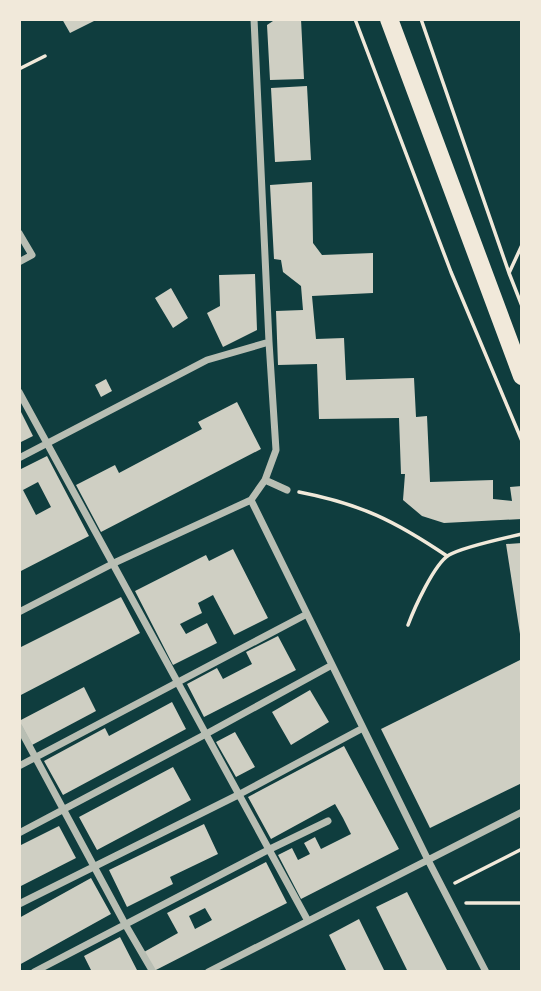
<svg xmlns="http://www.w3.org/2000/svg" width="541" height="991" viewBox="0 0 541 991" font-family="'Source Sans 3',sans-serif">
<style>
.building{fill:#cfcfc3;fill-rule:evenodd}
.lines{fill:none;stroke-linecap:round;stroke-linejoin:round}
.path{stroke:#f1e9da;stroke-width:3.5}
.minor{stroke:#b8beb3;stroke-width:7}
.primary{stroke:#f1e9da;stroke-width:18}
</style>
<rect width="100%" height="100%" fill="#0f3d3e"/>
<path class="building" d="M62,19h36l-28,14z
M276,19h25l3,60 -34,1 -3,-55z
M307,86l4,74 -36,2 -4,-74z
M312,182l1,61 9,12 51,-2v40l-61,3 4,43 28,-1 2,42 68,-2 2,39 11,-1 3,66 63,-2v19l19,2 -2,-14 12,-1v33l-78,4 -22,-7 -19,-16 2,-26h-4l-2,-56 -80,1 -2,-55 -39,1 -2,-54 27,-1 -2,-24 -18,-14 -2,-12 -7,-1 -4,-74z
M255,274l2,56 -34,17 -16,-34 13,-7 -1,-31z
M171,288l17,30 -15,10 -18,-30z
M106,379l6,12 -11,6 -6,-12z
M237,402l24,47 -160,83 -25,-47 39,-20 4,8 83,-44 -4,-7z
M19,408l14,28 -14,7z
M47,456l42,80 -70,36v-102zM38,482l13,25 -15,8 -13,-25z
M522,543v91h-2l-14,-90z
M233,549l35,69 -34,17 -21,-40 -15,8 4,10 -22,11 6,10 21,-11 10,20 -44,22 -38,-74 71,-36 3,6z
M121,597l19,36 -121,63v-48z
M278,636l18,34 -92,47 -17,-33 30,-16 6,11 29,-15 -6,-12z
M522,659v124l-92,45 -49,-99z
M84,687l12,24 -64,34 -13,-24z
M310,690l19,32 -38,23 -19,-33z
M172,702l14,27 -123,66 -19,-34 61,-33 4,8z
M235,732l20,35 -19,10 -20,-35z
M344,746l55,103 -98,50 -23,-44 14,-7 6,12 12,-6 -6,-11 11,-6 6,12 30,-15 -8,-16 -8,-14 -64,35 -23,-42z
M173,767l18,33 -94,50 -18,-33z
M204,824l14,30 -48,23 3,7 -46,23 -18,-37z
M59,826l17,32 -57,29v-41z
M266,862l21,41 -133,68 -10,-19 34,-19 -11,-20zM205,908l7,12 -17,9 -6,-13z
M91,878l20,36 -92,51v-47z
M407,892l41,80h-40l-32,-65z
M359,919l26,53h-38l-18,-37z
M120,937l18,35h-51l4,-2 -7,-14z"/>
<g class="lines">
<path class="path" d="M355,19l96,253 71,169
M421,19l88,254
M19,69l26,-13
M522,245l-13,28 13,33
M299,492c62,12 96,29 148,64
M408,625c6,-16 26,-61 41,-70 14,-8 55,-17 73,-21
M455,883l67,-34
M466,903h56"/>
<path class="minor" d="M19,233l13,22 -13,7
M19,392l289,529
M19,458l188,-98 62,-18
M265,480l22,10
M251,500l177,360 58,112
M19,612l95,-49 137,-63 14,-20 11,-30 -7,-108 -15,-323
M19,727l106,197 28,48
M19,766l288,-152
M19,833l187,-99 126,-69
M19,904l219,-109 125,-67
M34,972l234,-122 60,-29
M208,972l314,-160"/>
<path class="primary" d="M389,19l133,357"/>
</g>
<rect width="541" height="991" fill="none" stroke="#f1e9da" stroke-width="42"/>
</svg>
